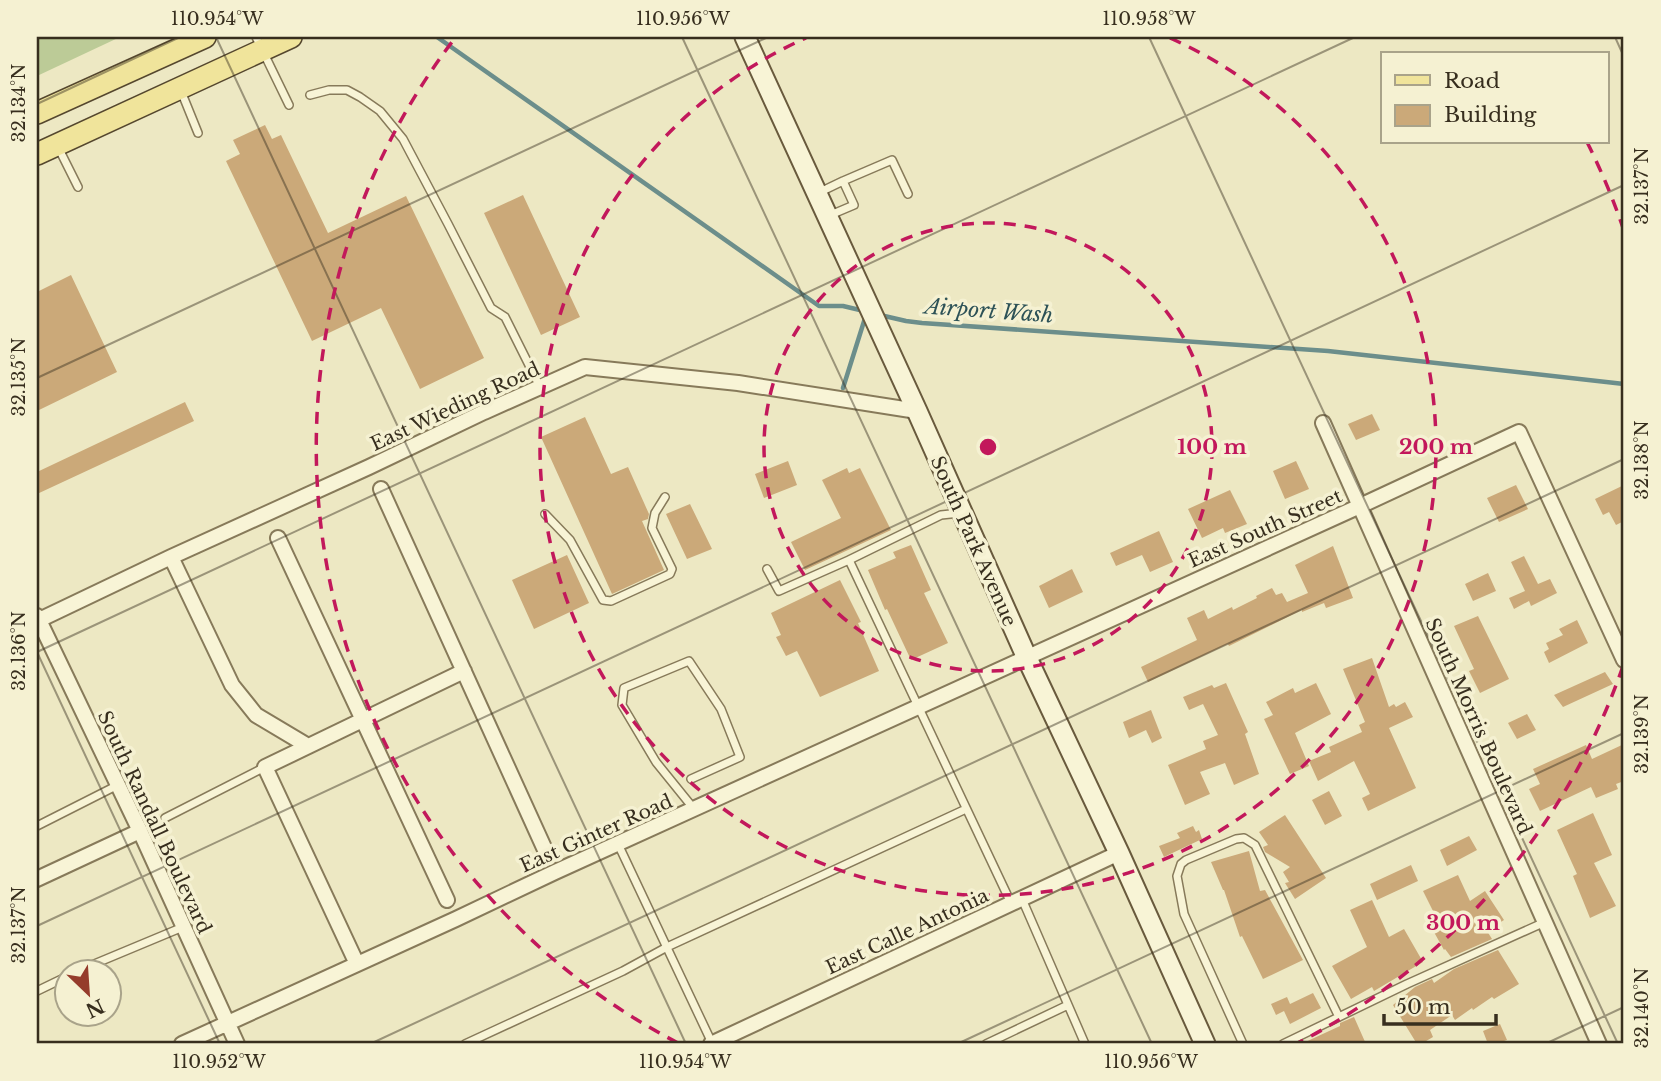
<svg xmlns="http://www.w3.org/2000/svg" width="1661" height="1081" viewBox="0 0 1661 1081" font-family="'Libre Baskerville',serif">
<style>
.green{fill:#bccb97}
.lines{fill:none;stroke-linecap:round;stroke-linejoin:round}
.stream{stroke:#6c8e8b;stroke-width:4.5}
.building{fill:#cba979}
.lane-casing{stroke:#877a5a;stroke-width:10}
.street-casing{stroke:#877a5a;stroke-width:18}
.secondary-casing{stroke:#695a3d;stroke-width:23}
.primary-casing{stroke:#55472e;stroke-width:24}
.lane{stroke:#f8f4d6;stroke-width:7}
.street{stroke:#f8f4d6;stroke-width:14}
.secondary{stroke:#f8f4d6;stroke-width:19}
.primary{stroke:#f0e49b;stroke-width:21}
.ticks{fill:none;stroke:#372e1e;stroke-width:2;stroke-opacity:0.45}
.ring{fill:none;stroke:#c2185b;stroke-width:3.5;stroke-dasharray:12 9}
.labels{text-anchor:middle;stroke-width:7;stroke-linejoin:round;paint-order:stroke}
.street-label{font-size:19px;fill:#372e1e;stroke:#f5f1d2}
.water-label{font-size:21px;font-style:italic;fill:#2d5257;stroke:#f5f1d2}
.centre{fill:#c2185b;stroke:#f5f1d2;stroke-width:3.5}
.ring-label{font-size:21px;text-anchor:middle;font-weight:bold;fill:#c2185b;stroke:#f5f1d2;stroke-width:7;stroke-linejoin:round;paint-order:stroke}
.neatline{fill:none;stroke:#372e1e;stroke-width:2.5}
.ticks-label{font-size:18px;text-anchor:middle;fill:#372e1e}
</style>
<rect width="100%" height="100%" fill="#ede8c3"/>
<path class="green" d="M37,37h83l-83,39z"/>
<g class="lines">
<path class="stream" d="M437,37l382,269h24l21,5
M880,315l26,6 16,2 406,28 296,33
M843,388l23,-73"/>
</g>
<path class="building" d="M265,125l7,14 9,-4 47,98 78,-37 78,162 -64,31 -39,-81 -69,33 -86,-180 14,-7 -7,-14z
M523,195l57,122 -39,18 -57,-122z
M71,275l46,97 -80,39v-119z
M185,402l9,19 -157,73v-22z
M1372,414l8,16 -24,10 -8,-16z
M585,417l26,57 17,-7 21,47 -1,5 -6,2 22,49 -52,24 -71,-157z
M788,461l9,24 -33,13 -9,-24z
M1296,461l13,28 -24,10 -12,-28z
M847,468l2,5 11,-5 31,62 -86,40 -14,-28 50,-24 -19,-38z
M1516,485l12,24 -29,13 -12,-24z
M1624,485v36l-8,4 -7,-13 -6,3 -8,-16z
M1230,490l17,34 -22,9 -2,-5 -21,10 -14,-29z
M690,504l22,45 -25,10 -21,-45z
M1159,531l14,31 -23,10 -8,-17 -26,11 -6,-13z
M911,545l20,45 -7,3 24,50 -37,17 -24,-51 -2,1 -17,-40 28,-12 -3,-6z
M1333,546l20,52 -27,10 -2,-5 -22,9v-2l-73,36 -1,-2 -80,38 -7,-15 56,-27 -10,-22 17,-8 4,9 24,-12 1,3 24,-12 -1,-2 16,-8 4,7 6,-2 5,9 21,-9 -13,-28z
M567,555l22,48 -55,26 -22,-49z
M1524,556l14,28 12,-5 7,14 -26,13 -2,-5 -15,8 -5,-11 16,-7 -14,-29z
M1072,569l11,23 -34,16 -10,-22z
M1488,573l8,18 -23,10 -8,-17z
M840,580l21,42 -3,1 21,48 -59,26 -23,-46 -11,5 -10,-19 5,-2 -10,-22z
M1478,616l31,63 -29,14 -11,-22 5,-2 -20,-43z
M1577,620l11,23 -39,20 -5,-11 5,-3 -3,-6 17,-8 -4,-6z
M1372,658l17,49 5,-3 2,3 9,-5 8,15 -24,11 27,60 -48,23 -6,-13 8,-4 -16,-33 -36,20 -9,-20 22,-9 -2,-5 33,-15 -3,-7 6,-3 -22,-53z
M1605,672l8,12 -50,23 -9,-12z
M1226,683l22,49 -3,2 14,40 -25,11 -9,-22 -25,9 10,22 -25,11 -17,-40 38,-16 -3,-8 15,-6 -15,-31 -14,6 -6,-13 29,-12 2,3z
M1316,683l15,31 -36,19 14,33 -19,8 -26,-55 9,-4 -7,-13 27,-14 2,5z
M1151,710l11,28 -10,5 -6,-13 -17,8 -6,-16z
M1527,714l9,16 -19,9 -9,-16z
M1624,744v37l-8,3 2,5 -22,9 -5,-11 -51,24 -11,-22 11,-5 -7,-15 53,-24 6,14z
M1329,791l13,25 -17,9 -13,-25z
M1593,813l19,42 -18,8 22,43 -26,12 -17,-42 4,-2 -20,-44z
M1285,815l41,63 -31,21 -10,-16 4,-1 -6,-10 7,-5 -25,-15 -2,-5 5,-2 -9,-13z
M1193,826l3,6 3,-2 3,9 -38,18 -5,-11 21,-8 -3,-5z
M1469,836l8,14 -30,16 -7,-16z
M1249,851l11,40 5,-1 38,70 -40,19 -21,-43 -2,1 -16,-47h-1l-12,-28z
M1411,865l7,16 -41,19 -7,-16z
M1458,875l12,26 15,-10 19,29 -17,11 5,8 -41,18 -6,-8 -1,1 -14,-25 8,-4 -15,-30z
M1372,900l17,37 15,-8 19,33 -49,29 -2,-4 -21,12 -19,-33 35,-19 -17,-37z
M1498,950l21,34 -25,15 -2,-2 -19,13 -1,-2 -17,12 -3,-5 -22,15 3,7 -12,7h-4l-24,-39 22,-18 17,-8 2,4 20,-14z
M1313,993l8,15 -31,16 -6,-13 -8,4 -5,-11 16,-7 3,7z
M1354,1017l12,27h-65l39,-18v-3z
M1500,1024l7,16 -12,4h-7l-5,-13z"/>
<g class="lines">
<defs>
<path id="lane" d="M256,37l33,68
M181,91l17,42
M310,95l19,-5h18l13,7 20,14 23,28 45,85 43,84 14,9 35,70
M58,147l20,40
M818,193l25,-12
M828,216l26,-11 -11,-24 49,-21 16,34
M545,514l25,26 33,60 8,1 59,-27 2,-5 -20,-41 3,-15 10,-16
M849,560l92,-45 19,-2
M767,569l12,22 70,-31 162,343
M691,779l49,-22 -19,-48 -32,-48 -65,27 -2,17 34,57 38,47
M165,818l100,-51
M37,826l81,-41
M618,844l94,199
M1022,899l63,145
M75,972l108,-45
M37,991l29,-14
M465,1044l158,-73 44,-24 299,-138
M986,1044l82,-39
M1243,1044l-59,-130 -7,-38 4,-12 5,-4 50,-21 8,-1 11,7 84,172
M1283,1044l124,-60 138,-62"/>
<path id="street" d="M1323,423l276,621
M381,489l165,363
M278,538l169,362
M171,557l61,128 24,30 52,31
M37,616l103,215 97,213
M37,621l134,-64 198,-90 115,-55 101,-45 153,16 179,28
M37,879l103,-48
M357,964l-92,-197 199,-96
M182,1044l274,-125 99,-47 805,-366 159,-74 105,228
M711,1044l408,-191"/>
<path id="secondary" d="M745,37l172,374 110,247 92,195 86,191"/>
<path id="primary" d="M37,113l168,-76
M37,154l254,-117"/>
</defs>
<use href="#lane" class="lane-casing"/>
<use href="#street" class="street-casing"/>
<use href="#secondary" class="secondary-casing"/>
<use href="#primary" class="primary-casing"/>
<use href="#lane" class="lane"/>
<use href="#street" class="street"/>
<use href="#secondary" class="secondary"/>
<use href="#primary" class="primary"/>
</g>
<path class="ticks" d="M216,37l470,1007M682,37l470,1007M1149,37l469,1007M1615,37l9,20M37,104l143,-67M37,378l731,-341M37,652l183,392M37,652l1318,-615M37,926l1587,-741M370,1044l1254,-585M957,1044l667,-311M1545,1044l79,-37"/>
<g class="ring">
<circle cx="988" cy="447" r="224"/>
<path d="M1170 38A448 448 0 1 1 806 38"/>
<path d="M1623 666A672 672 0 0 1 1298 1043M678 1043A672 672 0 0 1 455 38M1587 142A672 672 0 0 1 1623 228"/>
</g>
<g class="labels">
<g class="street-label">
<text transform="translate(455 406) rotate(-25)" y="7">East Wieding Road</text>
<text transform="translate(1265 528) rotate(-24)" y="7">East South Street</text>
<text transform="translate(974 541) rotate(66)" y="7">South Park Avenue</text>
<text transform="translate(1479 726) rotate(66)" y="7">South Morris Boulevard</text>
<text transform="translate(155 822) rotate(65)" y="7">South Randall Boulevard</text>
<text transform="translate(596 833) rotate(-24)" y="7">East Ginter Road</text>
<text transform="translate(907 931) rotate(-25)" y="7">East Calle Antonia</text>
</g>
<g class="water-label">
<text transform="translate(989 311) rotate(4)" y="7">Airport Wash</text>
</g>
</g>
<circle cx="988" cy="447" r="10" class="centre"/>
<g class="ring-label">
<text x="1212" y="454">100 m</text>
<text x="1436" y="454">200 m</text>
<text x="1463" y="930">300 m</text>
</g>
<rect width="1661" height="1081" fill="none" stroke="#f5f1d2" stroke-width="77"/>
<rect x="1381" y="52" width="228" height="91" fill="#f5f1d2" stroke="#a9a38a" stroke-width="2"/>
<rect x="1395" y="75" width="35" height="10" fill="#f0e49b" stroke="#a9a38a" stroke-width="2"/>
<text x="1444" y="88" font-size="21" fill="#372e1e">Road</text>
<rect x="1395" y="105" width="35" height="21" fill="#cba979" stroke="#a9a38a" stroke-width="2"/>
<text x="1444" y="122" font-size="21" fill="#372e1e">Building</text>
<g transform="translate(88 993) rotate(155)"><circle r="33" fill="#f5f1d2" stroke="#a9a38a" stroke-width="2"/>
<path d="M0-5L12 26L0 18L-12 26Z" fill="#953c2b"/>
<text y="-10" font-size="19" font-weight="bold" text-anchor="middle" fill="#372e1e">N</text>
</g>
<path d="M1384 1014v10h112v-10" fill="none" stroke="#372e1e" stroke-width="3.5"/>
<text x="1395" y="1014" font-size="21" fill="#372e1e" stroke="#f5f1d2" stroke-width="5" paint-order="stroke">50 m</text>
<rect x="38" y="38" width="1584" height="1004" class="neatline"/>
<g class="ticks-label">
<text x="217" y="25">110.954°W</text>
<text x="683" y="25">110.956°W</text>
<text x="1149" y="25">110.958°W</text>
<text transform="translate(19 103) rotate(-90)" y="6">32.134°N</text>
<text transform="translate(1642 186) rotate(-90)" y="6">32.137°N</text>
<text transform="translate(19 377) rotate(-90)" y="6">32.135°N</text>
<text transform="translate(1642 460) rotate(-90)" y="6">32.138°N</text>
<text transform="translate(19 651) rotate(-90)" y="6">32.136°N</text>
<text transform="translate(1642 734) rotate(-90)" y="6">32.139°N</text>
<text transform="translate(19 925) rotate(-90)" y="6">32.137°N</text>
<text transform="translate(1642 1008) rotate(-90)" y="6">32.140°N</text>
<text x="219" y="1068">110.952°W</text>
<text x="685" y="1068">110.954°W</text>
<text x="1151" y="1068">110.956°W</text>
</g>
</svg>
